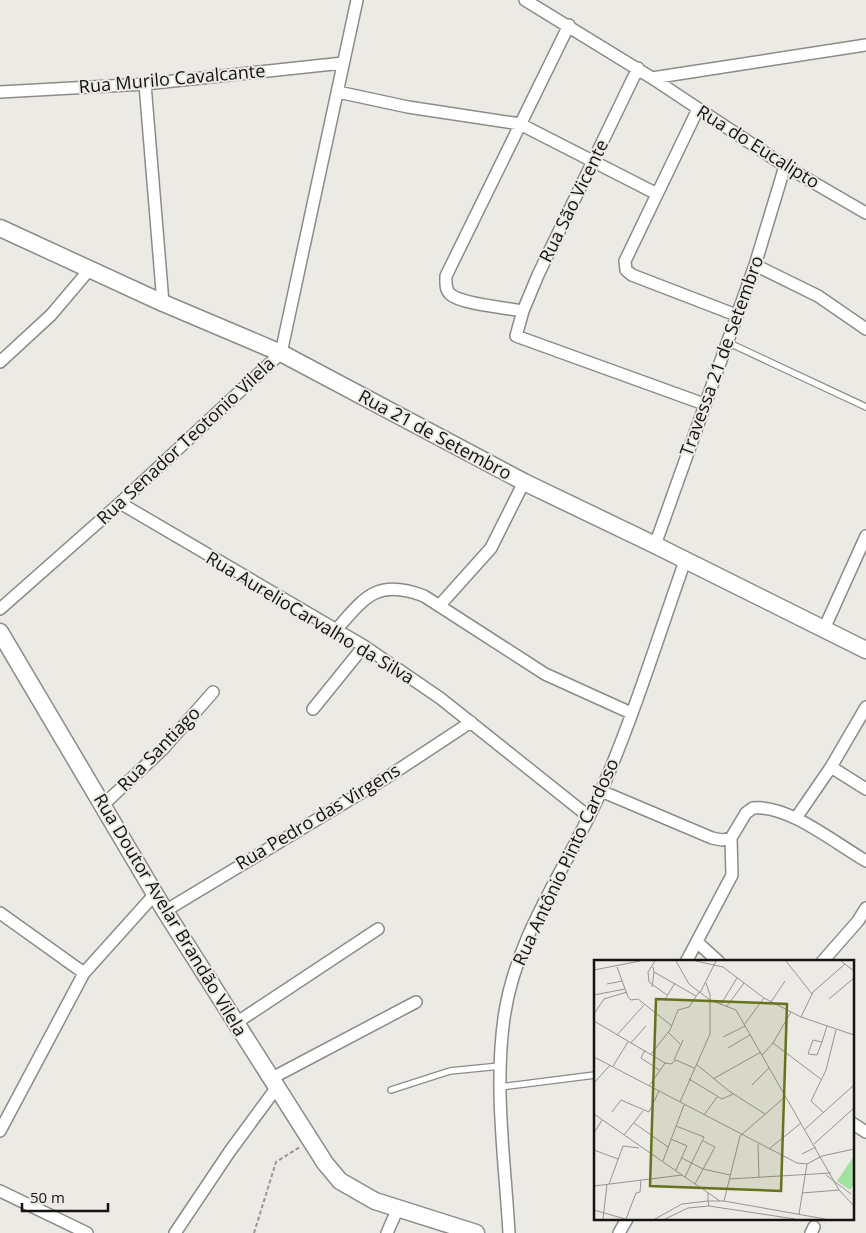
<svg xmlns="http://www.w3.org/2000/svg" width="866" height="1233" viewBox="0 0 866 1233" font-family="'Open Sans',sans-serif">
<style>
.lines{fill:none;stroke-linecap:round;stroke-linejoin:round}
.lane-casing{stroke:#8d8b87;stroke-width:8}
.street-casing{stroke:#8d8b87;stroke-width:14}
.secondary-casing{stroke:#8d8b87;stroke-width:19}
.path{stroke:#989693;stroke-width:2;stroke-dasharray:4 2.5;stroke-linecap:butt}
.lane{stroke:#fff;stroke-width:5.5}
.street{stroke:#fff;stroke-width:11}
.secondary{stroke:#fff;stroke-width:16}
.labels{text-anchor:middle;stroke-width:4;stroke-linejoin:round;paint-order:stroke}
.street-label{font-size:18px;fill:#141312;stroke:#eceae5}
.inset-road{fill:none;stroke:#969491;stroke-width:1}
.view{fill:#66721d;fill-opacity:0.15;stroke:#66721d;stroke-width:2.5}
.inset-edge{fill:none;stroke:#141312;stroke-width:2.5}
</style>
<rect width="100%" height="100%" fill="#eceae5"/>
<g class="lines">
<defs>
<path id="lane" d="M727,342l139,65
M500,1087l95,-12
M391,1090l59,-19 50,-5"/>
<path id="street" d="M525,0l127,78 214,-33
M638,68l-100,207 -15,36 -7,25 188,68
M652,78l133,88 81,47
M145,84l18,219
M0,92l145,-8 198,-21
M338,92l70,15 112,17 137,70
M698,109l-73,152 1,9 6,5 104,40
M755,265l63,31 48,33
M523,311c-16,-3 -63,-7 -73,-17 -5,-5 -4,-11 -4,-18l123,-251
M0,362l51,-47 39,-46
M120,503l244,143 76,52 148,118
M655,545l100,-280 30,-99
M439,606l52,-58 33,-66
M0,609l120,-106 161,-150 76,-353
M824,629l42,-93
M336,630c29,-33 41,-52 88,-34l121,78 86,39
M313,709l51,-63
M831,767l35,22
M601,791l111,47 10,2 9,-2 15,-25 7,-5c35,-4 83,36 113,53
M103,805l60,-56 50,-57
M796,818l35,-51 35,-60
M165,911l224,-135 82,-54
M0,913l84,60
M697,942l22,20
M686,962l46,-87 -1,-37
M822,962l36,-41 8,-13
M236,1023l142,-94
M272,1078l144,-76
M852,1123l14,9
M0,1131l84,-158 71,-79
M0,1191l87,42
M175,1233l55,-82 47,-64
M387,1233l11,-25
M509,1233c-4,-71 -15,-144 -5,-215 12,-85 65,-153 98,-229 32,-74 56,-152 83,-228
M619,1233l8,-14
M811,1233l3,-6"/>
<path id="secondary" d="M0,228l163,75 118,50 243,129 131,63 211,105
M0,632l165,279 160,252 15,18 35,20 101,32"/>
</defs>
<use href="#lane" class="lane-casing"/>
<use href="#street" class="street-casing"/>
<use href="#secondary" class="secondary-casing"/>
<path class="path" d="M254,1233l22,-71 24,-15"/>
<use href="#lane" class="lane"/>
<use href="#street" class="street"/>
<use href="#secondary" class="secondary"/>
</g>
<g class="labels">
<g class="street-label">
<text transform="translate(172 79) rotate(-5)" y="6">Rua Murilo Cavalcante</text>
<text transform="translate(758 147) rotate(32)" y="6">Rua do Eucalipto</text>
<text transform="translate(574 201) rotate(-64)" y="6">Rua São Vicente</text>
<text transform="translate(722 356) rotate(-70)" y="6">Travessa 21 de Setembro</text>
<text transform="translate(435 435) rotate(28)" y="6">Rua 21 de Setembro</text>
<text transform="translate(186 441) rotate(-43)" y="6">Rua Senador Teotonio Vilela</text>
<text transform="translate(310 618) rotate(31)" y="6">Rua AurelioCarvalho da Silva</text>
<text transform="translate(159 749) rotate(-46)" y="6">Rua Santiago</text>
<text transform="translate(318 817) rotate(-31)" y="6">Rua Pedro das Virgens</text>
<text transform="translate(566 862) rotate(-65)" y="6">Rua Antônio Pinto Cardoso</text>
<text transform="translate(170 915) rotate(59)" y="6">Rua Doutor Avelar Brandão Vilela</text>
</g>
</g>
<g transform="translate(594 960)">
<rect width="260" height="260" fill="#eceae5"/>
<path d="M260,196v28l-4,6 -13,-9z" fill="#a3e1a0"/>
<path class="inset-road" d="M61,1l-7,11 1,10 18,13M82,1l13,23 21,16 26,10 103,180 15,16M102,1l27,6 41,31 37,19 53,18M192,1l26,33M247,1l13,10M23,7l11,30 3,3 7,-1M59,7l1,5 42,24M0,10l46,-9M13,24l15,-3M58,27l2,-15M106,33l16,-32M0,35l31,-6M44,39l34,27M235,39l25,-21M70,41l11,-18M177,42l14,-21M127,44l16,-26M133,46l17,-23M0,54l10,-15 23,-7M207,57l12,-25 32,-28M0,61l71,42 6,1 5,-4 18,8M150,65l20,-27M74,72l12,12M23,75l27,-30M129,77l22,-11M228,82l-9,-2 -5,14 9,1 5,-13 5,-16M37,83l15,-17M179,83l49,37M134,88l22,-13M51,90l-4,8 18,12M57,94l19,-24 8,-20 11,-3 10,-15M168,95l11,-12 18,-31M0,97l203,106 10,1 15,-8 32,-7M80,100l9,-20M102,104l33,27 36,23M19,106l15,-24M95,119l33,20 11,-5M119,119l48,-27M0,123l16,-18M158,125l17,-17M55,126l16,-23M86,142l30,-68v-39l-4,-12M18,152l9,-12 28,12 10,-21M230,153l-13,-12 15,-31 10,-40M0,154l88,61M110,155l13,-18M40,163l34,24M82,166l28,11 -19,40M211,169l49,-44M0,173l8,-13M30,175l19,-24M77,179l16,7 -11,24M164,184l1,33M220,184l40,-36M175,189l32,-26M0,190l24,9M208,194l14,-7M88,198l21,11 27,6M69,201l21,-56M232,215l25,19M135,219l102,-6M15,224l14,-38 16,2M101,224l20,-37 -12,-6M0,226l88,-11 38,26M208,233l37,-3M130,241l16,-65 45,-39M115,246l-1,-5h16l101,18M0,250l31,9M205,254l8,-50M9,259l4,-35M32,259l10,-26 4,-1 1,-12M61,259l27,-15 26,-3v-8M71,259l23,-11 21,-2 86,13"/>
<path class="view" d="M62,39l131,5 -6,187 -131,-5z"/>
<rect width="260" height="260" class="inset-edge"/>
</g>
<path d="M22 1203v8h86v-8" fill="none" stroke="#141312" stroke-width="2.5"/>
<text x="30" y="1203" font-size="15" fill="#141312" stroke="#eceae5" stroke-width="4" paint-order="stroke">50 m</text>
</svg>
